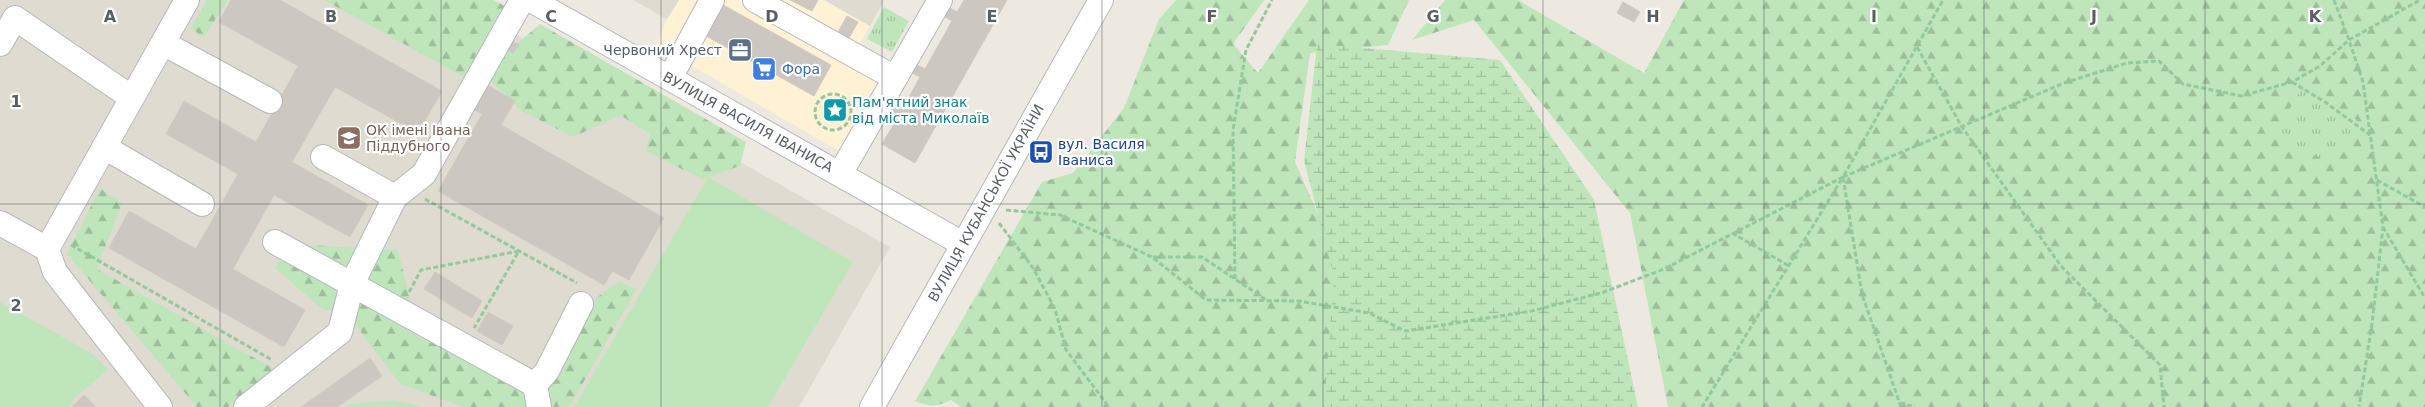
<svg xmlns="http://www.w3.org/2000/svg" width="2425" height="407" viewBox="0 0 2425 407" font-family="'DejaVu Sans',sans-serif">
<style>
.commercial{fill:#fff1d4}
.education{fill:#dfdbd1}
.grass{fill:#bfe6bb}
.forest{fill:url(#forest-firs)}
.wetland{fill:url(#wetland-marsh)}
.park{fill:url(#park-tufts)}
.building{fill:#cdc7c2;stroke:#d2cabf}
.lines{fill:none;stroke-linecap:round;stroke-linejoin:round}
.minor-casing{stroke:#b4b8bc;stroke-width:26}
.path{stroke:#94c89d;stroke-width:3;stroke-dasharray:5 2.5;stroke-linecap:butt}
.minor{stroke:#fff;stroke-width:24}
.grid{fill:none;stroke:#595e62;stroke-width:1;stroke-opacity:0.55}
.labels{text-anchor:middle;stroke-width:4.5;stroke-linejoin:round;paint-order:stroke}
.service-label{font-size:14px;fill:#4e5e75;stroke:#fff;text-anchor:end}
.shop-label{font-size:14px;fill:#366cbe;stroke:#fff;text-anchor:start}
.culture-label{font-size:14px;fill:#0d838f;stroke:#fff;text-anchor:start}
.street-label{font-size:14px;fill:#595e62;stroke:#fff}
.education-label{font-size:14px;fill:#785e54;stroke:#fff;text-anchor:start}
.transit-label{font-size:14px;fill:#164399;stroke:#fff;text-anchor:start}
.grid-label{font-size:16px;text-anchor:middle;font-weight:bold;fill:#595e62;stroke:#fff;stroke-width:4.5;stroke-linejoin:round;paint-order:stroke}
</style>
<defs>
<pattern id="forest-firs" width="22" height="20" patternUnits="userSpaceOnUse" patternTransform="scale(1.25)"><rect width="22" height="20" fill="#bfe6bb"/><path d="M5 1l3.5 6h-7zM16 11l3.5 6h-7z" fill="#9ebe9b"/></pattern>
<pattern id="wetland-marsh" width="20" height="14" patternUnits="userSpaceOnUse" patternTransform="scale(1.25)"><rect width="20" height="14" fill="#bfe6bb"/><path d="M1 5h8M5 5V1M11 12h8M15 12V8" fill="none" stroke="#9ebe9b"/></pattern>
<pattern id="park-tufts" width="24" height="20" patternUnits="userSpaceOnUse" patternTransform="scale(1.25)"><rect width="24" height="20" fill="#bfe6bb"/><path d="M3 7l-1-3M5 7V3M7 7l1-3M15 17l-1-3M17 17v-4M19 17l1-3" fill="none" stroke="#9ebe9b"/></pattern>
</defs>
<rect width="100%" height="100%" fill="#ede9e1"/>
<path class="commercial" d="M679,0h145l46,26 -12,21 34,20 -50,86 -186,-108 11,-26z"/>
<path class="education" d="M0,0h455l435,247 -91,160h-799z
M633,0h46l-12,19z
M824,0h60l-14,26z"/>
<path class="grass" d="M708,177l145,85 -85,145h-194z
M0,302l93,52 15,16 -34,28 -5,9h-69z
M394,400l31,7h-80l4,-3z"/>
<path class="forest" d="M207,0h20l-23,38 -13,-10z
M324,0h170l12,7 -40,71z
M1176,0h88l-31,44 25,29 51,-73h100l-21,45 -78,8 -15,109 47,106 -9,139h-372l-10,-7c-14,7 -21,7 -36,1l127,-219 31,-9 51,-65 35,-89z
M1445,0h73l126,73 40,-73h741v407h-757l-38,-194 -156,-193 -62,20z
M540,24l206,118 -6,24 -38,13 -56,-28 4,-17 -30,-19 -47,22 -53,-27 -30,-30 15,-26z
M100,188l22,15 -25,66 179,101 -48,37h-31l-130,-153z
M290,244l108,6 21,87 88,41 48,4 41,-84 23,-16 18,7 -68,118h-106l-63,-23 -51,-68 -27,-7 -47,-41z"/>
<path class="wetland" d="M1317,44l183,16 94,140 44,207h-314l10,-131 -30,-115z"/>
<path class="park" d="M884,7l25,14 -17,31 -25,-13z
M2301,89l56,31 -24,45 -57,-32z"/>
<path class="building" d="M231,0h49l162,91 -24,42 -83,-46 -43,75 76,43 -18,32 -76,-42 -41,74 72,41 -21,37 -175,-99 20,-37 67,38 42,-75 -72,-40 18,-33 72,41 42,-76 -79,-44z
M790,0h28l-6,11z
M964,0h43l-92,163 -33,-19 15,-25 -8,-5 6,-10 8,4 17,-31 -8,-4 5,-8 8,4 27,-48 -7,-4 5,-9 7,4z
M716,1l115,64 -17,31 -115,-64z
M1623,2l17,10 -6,10 -17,-9z
M847,16l11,6 -9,16 -11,-6z
M507,38l12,7 -6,8 -11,-7z
M482,82l33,19 -14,24 163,93 -35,62 -17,-9 -8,14 -166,-94 44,-77 -14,-8z
M435,272l47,29 -10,17 -48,-29z
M488,312l25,14 -11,19 -25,-14z
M370,358l12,18 -45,31h-36z
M84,395l12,12h-24z"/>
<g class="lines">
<defs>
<path id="minor" d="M531,0l432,244
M755,0l140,78
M163,43l107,58
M0,44l15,-26 117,80
M670,78l42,-78
M104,147l98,57
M323,157l72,40
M840,174l100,-174
M0,223l47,26
M275,242l260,143 4,22
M535,385l12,-14 34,-67
M160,407l-105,-135 -8,-23 140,-249
M246,407l94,-75 12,-48 43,-87 29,-23 98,-174
M872,407l229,-407"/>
</defs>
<use href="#minor" class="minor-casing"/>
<path class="path" d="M2334,0l15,40 14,42 20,145 -11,97 -13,83
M1917,47l45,80 99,139 99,99 4,42
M2292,82l33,20 45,33
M815 112a18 18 0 1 1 36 0a18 18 0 1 1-36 0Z
M1843,177l221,-94 63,-20 32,-2 24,23 58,12 51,-14 28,-16 29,-26 71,-40
M2377,180l48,27
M425,199l152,84
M1006,210l54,5 92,42 54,43 93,1 70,12 36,18 127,-20 72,-19 60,-23 179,-92 -141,230
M999,223l34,45 22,41 11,41 43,57
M2383,227l42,71
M1732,233l57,33
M71,245l201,115
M1153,257h49l66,44
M1235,279l-2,-149 13,-80 26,-50
M409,292l12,-22 98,-19 -45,77
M1900,403l15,4
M1901,407l-39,-113 -19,-117 100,-177"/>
<use href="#minor" class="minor"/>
</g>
<path class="grid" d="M220,0v407M441,0v407M661,0v407M882,0v407M1102,0v407M1323,0v407M1543,0v407M1764,0v407M1984,0v407M2205,0v407M0,204h2425"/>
<defs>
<symbol id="office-square" viewBox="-11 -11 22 22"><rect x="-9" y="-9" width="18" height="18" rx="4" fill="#5c6f8a" stroke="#fff"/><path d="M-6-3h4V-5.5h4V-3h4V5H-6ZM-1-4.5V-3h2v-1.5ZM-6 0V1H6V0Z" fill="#fff"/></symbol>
<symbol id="supermarket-square" viewBox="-11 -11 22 22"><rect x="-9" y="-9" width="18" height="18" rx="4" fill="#3f7fe0" stroke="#fff"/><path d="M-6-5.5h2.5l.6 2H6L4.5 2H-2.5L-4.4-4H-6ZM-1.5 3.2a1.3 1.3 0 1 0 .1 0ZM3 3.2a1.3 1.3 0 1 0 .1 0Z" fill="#fff"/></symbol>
<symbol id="sight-square" viewBox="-11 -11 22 22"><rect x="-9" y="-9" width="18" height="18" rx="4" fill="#0f9aa8" stroke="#fff"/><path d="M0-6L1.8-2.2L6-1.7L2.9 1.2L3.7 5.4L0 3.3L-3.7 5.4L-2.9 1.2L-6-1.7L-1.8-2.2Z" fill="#fff"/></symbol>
<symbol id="university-square" viewBox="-11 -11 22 22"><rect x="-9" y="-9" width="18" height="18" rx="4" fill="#8d6e63" stroke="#fff"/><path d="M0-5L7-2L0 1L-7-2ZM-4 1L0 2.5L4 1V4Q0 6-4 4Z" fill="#fff"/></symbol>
<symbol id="bus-square" viewBox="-11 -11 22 22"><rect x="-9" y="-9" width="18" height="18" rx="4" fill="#1a4fb4" stroke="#fff"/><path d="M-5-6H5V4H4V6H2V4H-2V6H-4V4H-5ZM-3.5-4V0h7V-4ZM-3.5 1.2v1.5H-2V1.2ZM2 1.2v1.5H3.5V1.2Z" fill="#fff"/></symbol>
</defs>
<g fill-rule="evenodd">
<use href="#office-square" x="726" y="36" width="28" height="28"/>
<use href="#supermarket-square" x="750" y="55" width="28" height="28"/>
<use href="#sight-square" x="821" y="96" width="28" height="28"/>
<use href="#university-square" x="335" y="124" width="28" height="28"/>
<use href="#bus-square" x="1027" y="138" width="28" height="28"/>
</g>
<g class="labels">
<g class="service-label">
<text x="722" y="55">Червоний Хрест</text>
</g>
<g class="shop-label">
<text x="782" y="74">Фора</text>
</g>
<g class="culture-label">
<text x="852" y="107">Пам'ятний знак<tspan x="852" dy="16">від міста Миколаїв</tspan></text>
</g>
<g class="street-label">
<text transform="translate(748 122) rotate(29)" y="5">ВУЛИЦЯ ВАСИЛЯ ІВАНИСА</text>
<text transform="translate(986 203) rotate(-61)" y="5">ВУЛИЦЯ КУБАНСЬКОЇ УКРАЇНИ</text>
</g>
<g class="education-label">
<text x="366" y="135">ОК імені Івана<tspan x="366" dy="16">Піддубного</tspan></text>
</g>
<g class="transit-label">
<text x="1058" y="149">вул. Василя<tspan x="1058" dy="16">Іваниса</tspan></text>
</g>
</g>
<g class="grid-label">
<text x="110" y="22">A</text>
<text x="331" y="22">B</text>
<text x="551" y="22">C</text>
<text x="772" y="22">D</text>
<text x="992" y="22">E</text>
<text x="1212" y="22">F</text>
<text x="1433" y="22">G</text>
<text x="1653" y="22">H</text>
<text x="1874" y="22">I</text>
<text x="2094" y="22">J</text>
<text x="2315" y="22">K</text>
<text x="16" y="107">1</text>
<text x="16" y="311">2</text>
</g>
</svg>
